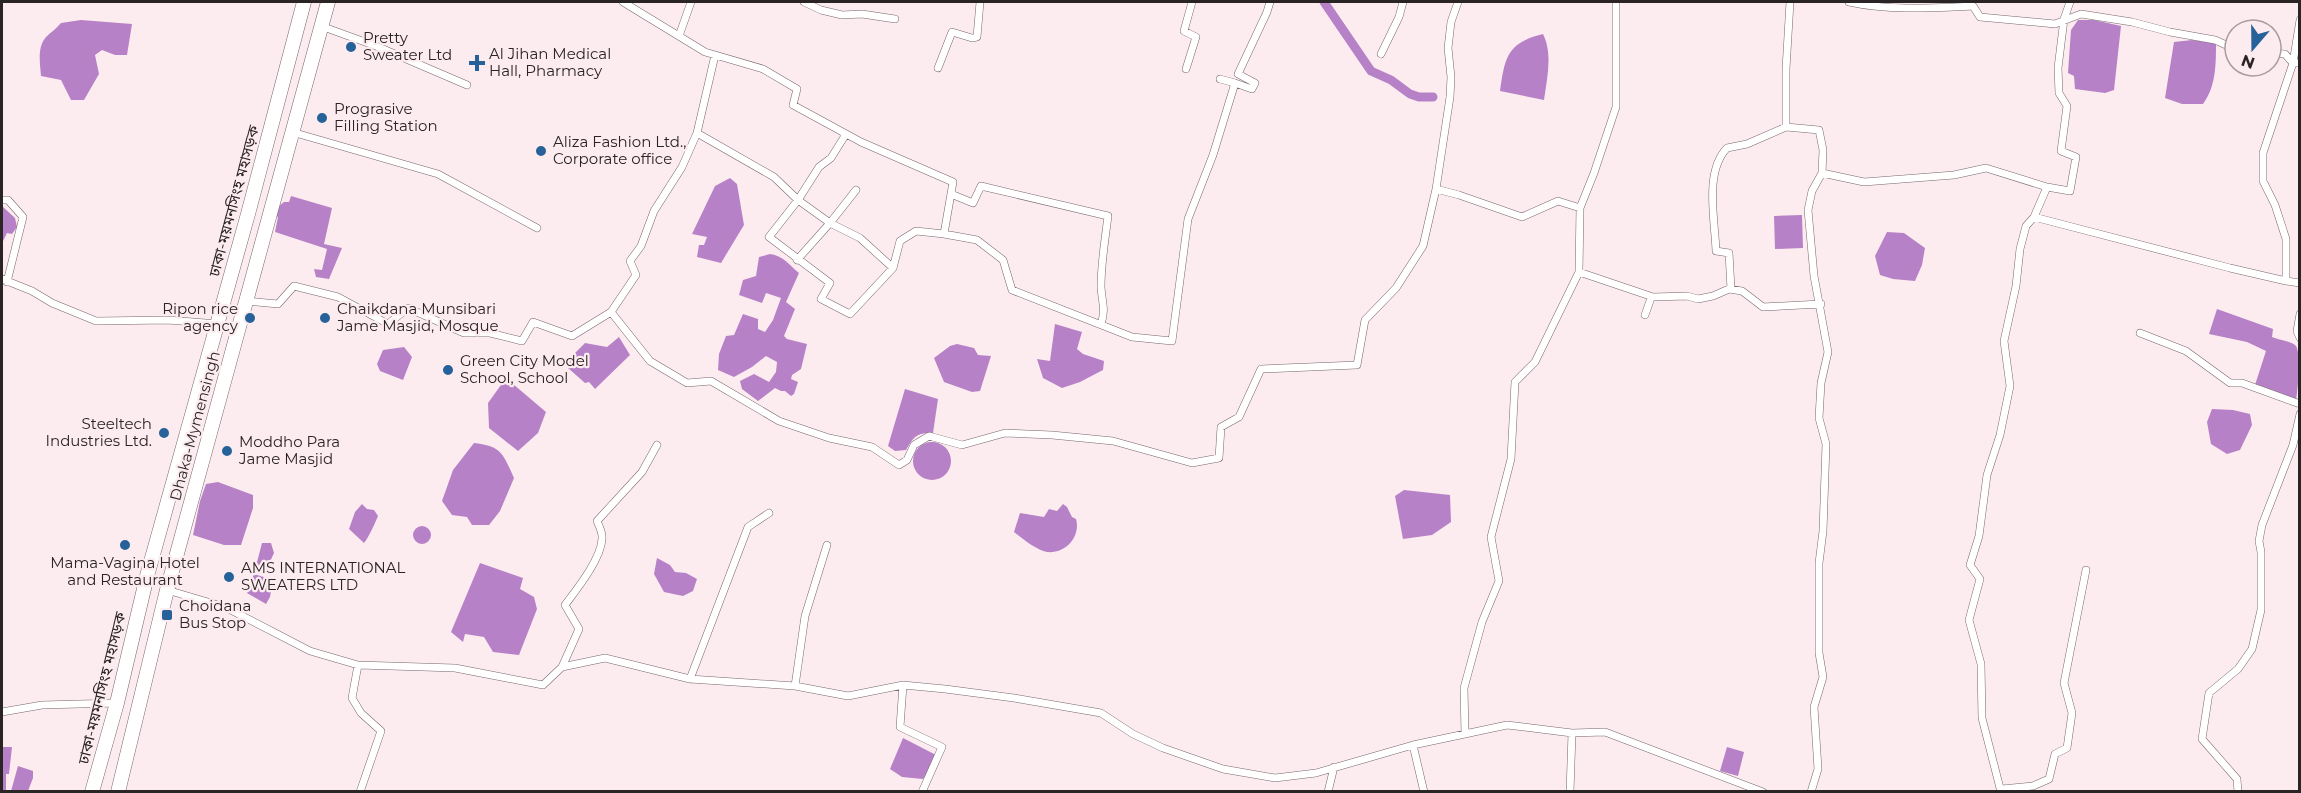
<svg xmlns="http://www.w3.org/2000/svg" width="2301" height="793" viewBox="0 0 2301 793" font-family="Montserrat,'Noto Sans Bengali',sans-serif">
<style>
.water{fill:#b781c8}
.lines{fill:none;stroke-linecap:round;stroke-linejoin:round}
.canal{stroke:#b781c8;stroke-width:9}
.street-casing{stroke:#76676a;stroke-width:8}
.highway-casing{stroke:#76676a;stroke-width:15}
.street{stroke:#fff;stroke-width:7}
.highway{stroke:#fff;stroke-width:14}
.poi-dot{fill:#266299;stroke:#fdecef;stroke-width:2}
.labels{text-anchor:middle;stroke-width:4.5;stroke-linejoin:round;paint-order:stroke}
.poi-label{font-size:15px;fill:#2a2425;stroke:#fdecef;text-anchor:start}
.street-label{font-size:15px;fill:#2a2425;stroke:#fdecef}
</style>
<rect width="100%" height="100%" fill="#fdecef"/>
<path class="water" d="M81,20l51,4 -5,31h-12l-13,-5 -7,5 4,19 -15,26h-13l-10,-20 -20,-4c-1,-13 -4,-29 5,-39 5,-5 10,-8 15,-14z
M2078,20h16l27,6 -7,64 -9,3 -30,-4 -1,-13 -6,-3 3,-43z
M1543,34c10,20 4,44 1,66l-44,-9c5,-34 7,-48 43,-57z
M2192,40l24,3c0,21 0,44 -13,61h-21l-17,-6 9,-56z
M730,178l7,6 7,41 -23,38 -24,-6 2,-12h5l3,-8 -15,-3 23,-48z
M291,196l41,12 -8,36 18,4 -13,31 -13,-2 -2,-8 8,1 5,-21 -52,-17 3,-15 -2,-1 3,-10 5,-4h5z
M2,206l13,12 2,9 -5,7 -5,-1 -5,10z
M1802,215l1,33 -28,1 -1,-33z
M1887,232l17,1 21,15 -3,17 -7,16 -22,-2 -13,-4 -5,-19z
M770,254c14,2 19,11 29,19l-13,29 9,7 -11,27 3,3 20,5 -6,25 -9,6 -1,4 7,3 -4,12 -3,2 -6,-5h-4l-6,-3 -17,13 -16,-12 -2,-8 14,-7 15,8 7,-10 1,-10 -11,-6 -14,11 -18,10 -16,-7 1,-16 7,-18 8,-1 9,-21 15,5v10l7,3 8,-12 8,-22 -15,-5 -4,10 -23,-8 4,-15 13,-4 3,-19z
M2217,309l56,20 -1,8c7,3 19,4 24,9 5,7 2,43 0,54l-41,-15 11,-34 -19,-9 -38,-8z
M1055,324l27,8 -5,17 6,5 21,7 -1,9 -23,12 -18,6 -19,-10 -6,-19 13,2z
M619,337l11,18 -35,34 -6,-7 -4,1 -17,-15 3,-11 14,-14 22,4z
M957,344l17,4 4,7 13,1 -11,35 -8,1 -28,-10 -10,-24 16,-12z
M404,347l8,10 -9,23 -23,-9 -3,-7 6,-14z
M506,378l40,34 -8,21 -20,18 -29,-23 -1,-25z
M905,389l33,10 -5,34c-16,-1 -20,4 -27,17l-11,1 -7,-5z
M2212,409l21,1 17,4 2,11 -12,25 -13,4 -16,-10 -4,-22z
M913 461a19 19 0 1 1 38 0a19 19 0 1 1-38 0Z
M474,443c28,3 29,11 40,35l-14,33 -11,14h-17l-5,-8 -15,-2 -10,-14 11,-31z
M218,482l35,13v13l-12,37h-17l-31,-10 7,-34 6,-17z
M1404,490l46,5 1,27 -19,13 -29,4 -8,-43z
M362,504l5,5 7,1 4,6c-2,5 -10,23 -14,27l-15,-14 6,-17z
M1063,504l4,3 5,10 4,2c5,17 -10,35 -29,33 -11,-2 -24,-13 -33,-20l6,-19 24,4 5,-8 8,2z
M413 535a9 9 0 1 1 18 0a9 9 0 1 1-18 0Z
M262,543h9l3,10 -8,17 -7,-1 -3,-3z
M657,558l13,7 5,7 11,1 11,6 -4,12 -10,5 -19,-4 -10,-18z
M480,563l43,15 -3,11 14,8 3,12 -18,46 -26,-3 -9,-15 -19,-3 -2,8 -12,-10z
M254,574l19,6 -3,17 -4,7 -19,-11z
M903,738l33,17 -5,13 -8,11 -21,-2 -12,-8z
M2,747h10l-3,27h-3v17h-4z
M1727,747l17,5 -6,24 -18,-5z
M18,766l15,5v7l-5,13h-17z"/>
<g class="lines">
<path class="canal" d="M1324,2l47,69 20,9 19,14 9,3h14"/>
<defs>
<path id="street" d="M623,2l82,50 58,17 34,20 -4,16 68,37 92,40 -9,52 33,6 26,20 9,30 120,47 40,4 16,-122 25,-64 22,-72 -15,-4
M804,2l17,8 21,5 20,-1 33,5
M1790,2l-4,67v58l33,3 4,20 -1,23 -10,18 -4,19 6,66 14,76 -7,31 -2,35 7,26 -3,87 -4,32v90l4,24 -9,30 4,62 -7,23
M1849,2c41,9 83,6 124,4l7,11 75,7 26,-10 51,8 38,10 45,8 20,9
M2300,20l-7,43 -30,90v28l12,24 11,34v42l14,2
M321,26l55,20 91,39
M679,36l12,-34
M2271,53l14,1 8,9h7
M1381,54l18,-37 4,-15
M938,68l14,-36 20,6 5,-1 3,-35
M1186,69l10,-32 -12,-6 8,-29
M1235,83l17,6 3,-6 -17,-9 29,-62 3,-10
M292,132l146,42 99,54
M697,133l77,44 24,23 32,23 -33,37
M846,134l-15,24 -12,9 -21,33 -29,37 61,46 -9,16 29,15 43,-46 7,-27 16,-10 28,3
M1822,173l42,9 90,-7 32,-7 61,19 -13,30
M2047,187l23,4 6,-34 -15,-6 6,-45 -8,-13 -1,-25 6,-49 6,-17
M1436,189l14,-92 1,-20 -3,-29 3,-26 7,-20
M856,190l-26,33 30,15 33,30
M951,194l22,9 8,-17 127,30c-3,24 -7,47 -7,71 1,16 5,22 0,37
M2,200h6l15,17 -16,65
M1579,272l74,25
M2,279l30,12 20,12 44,18 72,-1 50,4
M1731,289l-2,-36 -13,-2c-1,-31 -12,-79 11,-103l20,-4 39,-17
M246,301l32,3 16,-18 44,11 50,27 20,-16 56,25h26l32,8 11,-19 39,14 39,-24 39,49 37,22 24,-2 68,40 50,17 43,9 27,18 8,-5 7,-15 15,-9 33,9 43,-12 47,2 61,6 79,22 27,-5 2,-31 18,-10 22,-48 96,-4 8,-45 31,-32 27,-42 13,-57 23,6 63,22 36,-16 22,7
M611,312l25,-37 -6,-14 11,-15 13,-35 28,-44 15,-34 18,-78
M2300,314l-3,17 3,7
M1645,315l6,-17 2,-1 34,-1 11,3 15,-3 16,-7 13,2 21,16 58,-3
M2140,333l46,18 44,32h12l58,21
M167,590l58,17 85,44 48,14 97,3 88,17 19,-18 43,-9 85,21 105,7 53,10 55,-11 42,4 69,9 87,15 32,21 30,14 60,21 52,9 41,-5 97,-28 94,-20 65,8 33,-1 158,60
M358,665l-6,33 9,15 20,18 -21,61
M562,667l17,-38 -14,-24c12,-16 36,-46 37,-66 1,-6 -3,-13 -5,-18l45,-49 15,-27
M690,679l58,-152 21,-14
M903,685l-3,42 42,20 -20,45
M795,686l10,-70 22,-71
M2,712l40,-7 75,-2
M1465,734l-1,-46 18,-66 17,-41 -8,-44 20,-78 4,-77 20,-20 44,-90 1,-64 14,-35 22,-66v-105
M1413,745l11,47
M2002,789l31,-3 16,-7 6,-25 12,-6 5,-35 -8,-30 22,-113
M1328,792l6,-25
M1570,792l2,-59
M2001,792l-19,-74 -1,-54 -12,-44 11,-41 -10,-14 9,-29 8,-61 13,-40 10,-49 -6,-45 12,-55 4,-37 6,-23 8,-9 196,51 56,13
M2238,792l-1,-13 -35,-40 7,-46 29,-24 14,-20 9,-39v-58l-2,-11 3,-16 31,-80 7,-31"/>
<path id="highway" d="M92,792l25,-89 30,-127 101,-362 56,-212
M118,792l49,-202 161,-588"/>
</defs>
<use href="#street" class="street-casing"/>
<use href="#highway" class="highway-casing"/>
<use href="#street" class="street"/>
<use href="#highway" class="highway"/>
</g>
<g class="poi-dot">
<circle cx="351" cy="47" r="6"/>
<path d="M474 54h6v6h6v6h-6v6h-6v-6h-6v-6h6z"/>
<circle cx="322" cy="118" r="6"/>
<circle cx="541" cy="151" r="6"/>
<circle cx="250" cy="318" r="6"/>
<circle cx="325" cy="318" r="6"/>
<circle cx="448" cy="370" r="6"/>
<circle cx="164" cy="433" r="6"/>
<circle cx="227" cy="451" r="6"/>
<circle cx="125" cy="545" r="6"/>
<circle cx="229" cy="577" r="6"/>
<rect x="161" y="609" width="12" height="12" rx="3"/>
</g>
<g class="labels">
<g class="poi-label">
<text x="363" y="43">Pretty<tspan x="363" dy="17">Sweater Ltd</tspan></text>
<text x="489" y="59">Al Jihan Medical<tspan x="489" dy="17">Hall, Pharmacy</tspan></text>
<text x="334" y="114">Prograsive<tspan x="334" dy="17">Filling Station</tspan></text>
<text x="553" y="147">Aliza Fashion Ltd.,<tspan x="553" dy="17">Corporate office</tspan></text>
<text x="238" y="314" text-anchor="end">Ripon rice<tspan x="238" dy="17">agency</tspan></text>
<text x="337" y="314">Chaikdana Munsibari<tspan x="337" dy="17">Jame Masjid, Mosque</tspan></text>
<text x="460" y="366">Green City Model<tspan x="460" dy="17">School, School</tspan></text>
<text x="152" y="429" text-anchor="end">Steeltech<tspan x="152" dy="17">Industries Ltd.</tspan></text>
<text x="239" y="447">Moddho Para<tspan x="239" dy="17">Jame Masjid</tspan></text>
<text x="125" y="568" text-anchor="middle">Mama-Vagina Hotel<tspan x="125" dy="17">and Restaurant</tspan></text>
<text x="241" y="573">AMS INTERNATIONAL<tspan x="241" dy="17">SWEATERS LTD</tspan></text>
<text x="179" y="611">Choidana<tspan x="179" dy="17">Bus Stop</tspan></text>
</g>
<g class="street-label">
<text transform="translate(234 201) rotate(-75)" y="5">ঢাকা-ময়মনসিংহ মহাসড়ক</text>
<text transform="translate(195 426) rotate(-75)" y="5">Dhaka-Mymensingh</text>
<text transform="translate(102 688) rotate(-76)" y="5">ঢাকা-ময়মনসিংহ মহাসড়ক</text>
</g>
</g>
<rect width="2301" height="793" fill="none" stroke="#2a2425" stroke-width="6"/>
<g transform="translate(2253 48) rotate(200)"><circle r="28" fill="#fdecef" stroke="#a99c9e" stroke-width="1.5"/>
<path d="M0-4.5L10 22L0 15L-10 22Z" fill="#266299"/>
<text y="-9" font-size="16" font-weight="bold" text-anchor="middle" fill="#2a2425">N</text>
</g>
</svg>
